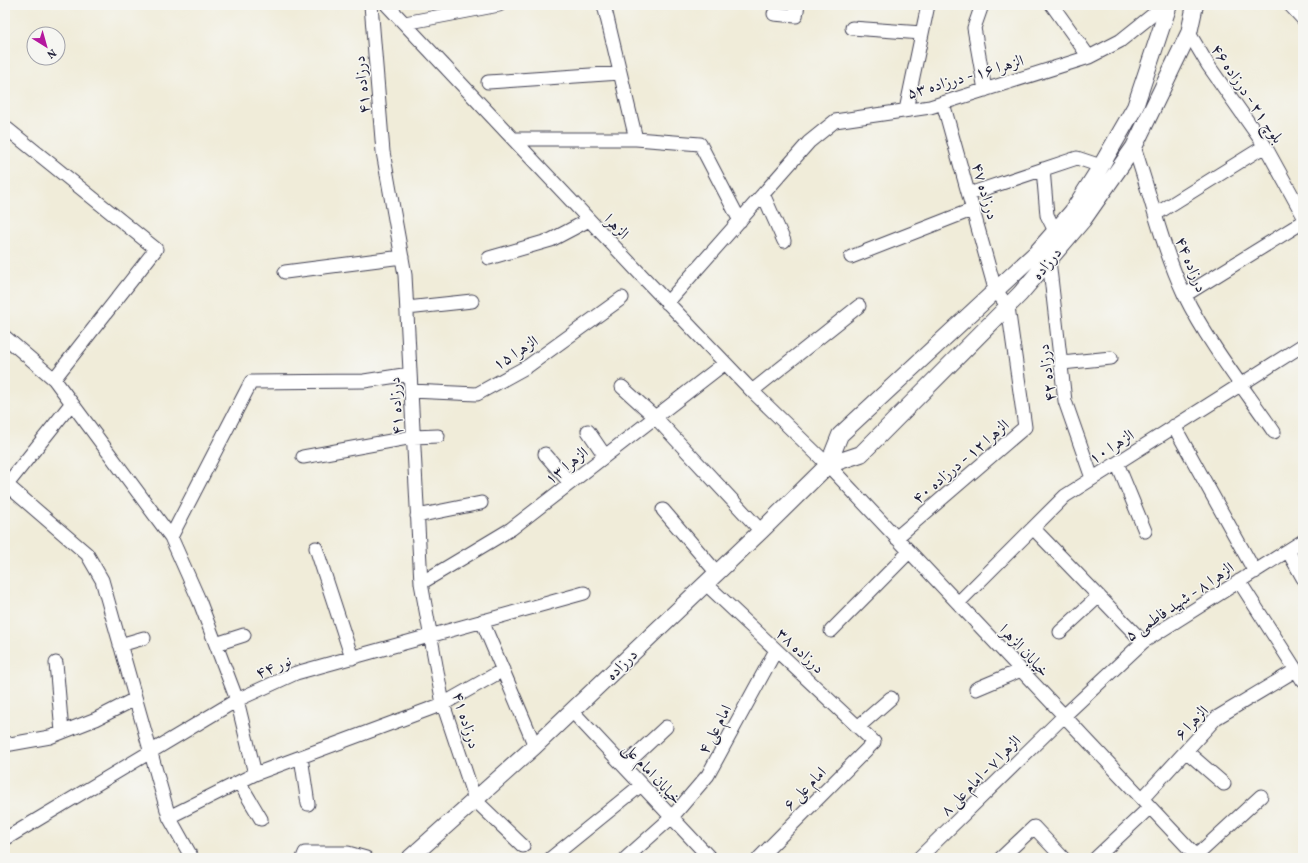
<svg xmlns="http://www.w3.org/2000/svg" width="1308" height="863" viewBox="0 0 1308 863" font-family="Vollkorn,Amiri,serif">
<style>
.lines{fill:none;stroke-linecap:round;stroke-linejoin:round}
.minor-casing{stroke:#414053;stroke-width:15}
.major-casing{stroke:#414053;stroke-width:18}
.minor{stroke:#fff;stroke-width:13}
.major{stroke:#fff;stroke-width:16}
.labels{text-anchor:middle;stroke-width:3;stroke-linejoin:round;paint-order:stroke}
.street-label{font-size:16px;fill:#22223b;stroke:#f6f6f2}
</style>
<rect width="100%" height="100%" fill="#f6f6f2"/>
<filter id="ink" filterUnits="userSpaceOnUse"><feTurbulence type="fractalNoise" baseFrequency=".025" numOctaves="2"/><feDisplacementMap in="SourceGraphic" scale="8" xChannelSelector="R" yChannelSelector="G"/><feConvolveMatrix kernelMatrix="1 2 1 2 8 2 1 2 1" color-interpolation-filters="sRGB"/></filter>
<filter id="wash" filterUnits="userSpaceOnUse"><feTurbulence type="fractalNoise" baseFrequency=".012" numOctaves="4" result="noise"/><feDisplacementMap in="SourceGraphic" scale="16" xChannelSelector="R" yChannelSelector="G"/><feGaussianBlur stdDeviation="0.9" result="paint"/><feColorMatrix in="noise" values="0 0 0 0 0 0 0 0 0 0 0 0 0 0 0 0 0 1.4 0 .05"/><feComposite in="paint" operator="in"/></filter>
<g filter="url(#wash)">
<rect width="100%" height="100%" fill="#f0ecd9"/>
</g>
<g filter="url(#ink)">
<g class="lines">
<defs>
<path id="minor" d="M371,5l12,147 22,123 16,308 22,121 32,96 48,46
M387,5l257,273 108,113 76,74 370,393
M604,5l32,134 64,5 40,77
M982,5l-8,23 11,62
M1052,5l37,52
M1290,5l13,14
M774,14l22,2 2,-11
M405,23l94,-18
M852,28l70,5
M1189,33l19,32 57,81 38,69
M488,82l132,-9
M906,110l22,-105
M5,127l151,122 -102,130 117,158 28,63 38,100 18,74
M513,139h123
M1134,147c17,49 28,100 50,147 24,49 59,93 90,138
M1043,169l4,46 8,16
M763,194l21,47
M969,194l108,-36 24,8
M1156,214l109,-68
M851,257l123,-48
M489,258l62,-18 38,-20
M1049,260l16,141 27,77
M285,272l117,-15
M1185,295l118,-73
M667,303l142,-161 26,-21 95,-14 159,-50 31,-16 45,-36
M407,308l65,-7
M5,337l49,42
M1062,363l49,-5
M622,387l33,30 106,114
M411,391l66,3 51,-28 94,-68
M752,391l107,-85
M1174,426l81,146
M588,431l17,25
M545,454l25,29
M303,457l110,-20 25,-1
M1117,463l28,68
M7,485l80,69 15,26 67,237 23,41
M5,487l66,-83
M663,510l54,63
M417,516l64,-13
M1033,528l110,114
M171,537l80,-155 113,-1 46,-7
M896,538l129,-111 -17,-120 -13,-18 -52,-186
M316,548l36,110
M1288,551l15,27
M1239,581l64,100
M421,583l90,-54 214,-166
M705,583l169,159 -115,116
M958,603l107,-107 238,-151
M482,621l53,125
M831,631l78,-79
M1060,632l39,-36
M216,644l28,-9
M120,645l24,-7
M56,663l6,69
M976,689l45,-19
M572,711l138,147
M858,727l33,-29
M5,745l45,-8 46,-18 39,-20
M1186,751l38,33
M301,757l7,47
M624,766l42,-39
M239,782l22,37
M1142,799l74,-81 80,-48
M169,817l86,-43 188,-70 60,-34
M5,839l232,-139 59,-27 288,-80
M1196,856l65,-60
M303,858l2,-5h43l18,5
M551,858l90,-73
M626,858l46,-41 36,-42 68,-125
M919,858l145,-142 79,-74 160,-101
M1001,858l33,-31 29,31
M1096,858l54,-51"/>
<path id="major" d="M828,465l33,-11 159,-160 63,-74 51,-73 55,-114 6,-28
M410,858l125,-112 226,-215 67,-66 12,-30 197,-183 35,-40 29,-46 34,-59 34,-102"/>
</defs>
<use href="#minor" class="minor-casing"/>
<use href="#major" class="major-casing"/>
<use href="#minor" class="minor"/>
<use href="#major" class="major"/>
</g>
</g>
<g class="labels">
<g class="street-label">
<text transform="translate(965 76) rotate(-16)" y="6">الزهرا ۱۶ - درزاده ۵۳</text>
<text transform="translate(361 85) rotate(-95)" y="6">درزاده ۴۱</text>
<text transform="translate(1248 93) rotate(56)" y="6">بلوچ ۲۱ - درزاده ۴۶</text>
<text transform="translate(986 191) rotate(74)" y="6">درزاده ۴۷</text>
<text transform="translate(617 226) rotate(47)" y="6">الزهرا</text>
<text transform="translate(1046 263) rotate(-50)" y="6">درزاده</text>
<text transform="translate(1192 264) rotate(68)" y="6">درزاده ۴۴</text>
<text transform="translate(515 352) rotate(-32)" y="6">الزهرا ۱۵</text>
<text transform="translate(1046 373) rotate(-97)" y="6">درزاده ۴۲</text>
<text transform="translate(395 406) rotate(-93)" y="6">درزاده ۴۱</text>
<text transform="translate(1111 446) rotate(-32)" y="6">الزهرا ۱۰</text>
<text transform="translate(960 461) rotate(-40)" y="6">الزهرا ۱۲ - درزاده ۴۰</text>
<text transform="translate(566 465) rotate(-38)" y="6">الزهرا ۱۳</text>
<text transform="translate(1179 601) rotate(-34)" y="6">الزهرا ۸ - شهید فاطمی ۵</text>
<text transform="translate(801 650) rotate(43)" y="6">درزاده ۳۸</text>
<text transform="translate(1025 650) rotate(47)" y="6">خیابان الزهرا</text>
<text transform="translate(621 664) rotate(-44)" y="6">درزاده</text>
<text transform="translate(273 666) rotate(-23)" y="6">نور ۴۴</text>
<text transform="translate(467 720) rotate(73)" y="6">درزاده ۴۱</text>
<text transform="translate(1191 722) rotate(-45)" y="6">الزهرا ۶</text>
<text transform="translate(714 729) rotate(-62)" y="6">امام علی ۴</text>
<text transform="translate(653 773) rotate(47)" y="6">خیابان امام علی</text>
<text transform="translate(980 775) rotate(-45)" y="6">الزهرا ۷ - امام علی ۸</text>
<text transform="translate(804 788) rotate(-45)" y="6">امام علی ۶</text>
</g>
</g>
<rect width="1308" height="863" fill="none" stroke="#f6f6f2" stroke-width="20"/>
<g transform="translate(46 46) rotate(143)"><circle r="19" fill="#f6f6f2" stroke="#a1a1a9"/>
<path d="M0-3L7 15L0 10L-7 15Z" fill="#b5179e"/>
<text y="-6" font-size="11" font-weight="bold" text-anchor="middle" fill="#22223b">N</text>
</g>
</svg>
